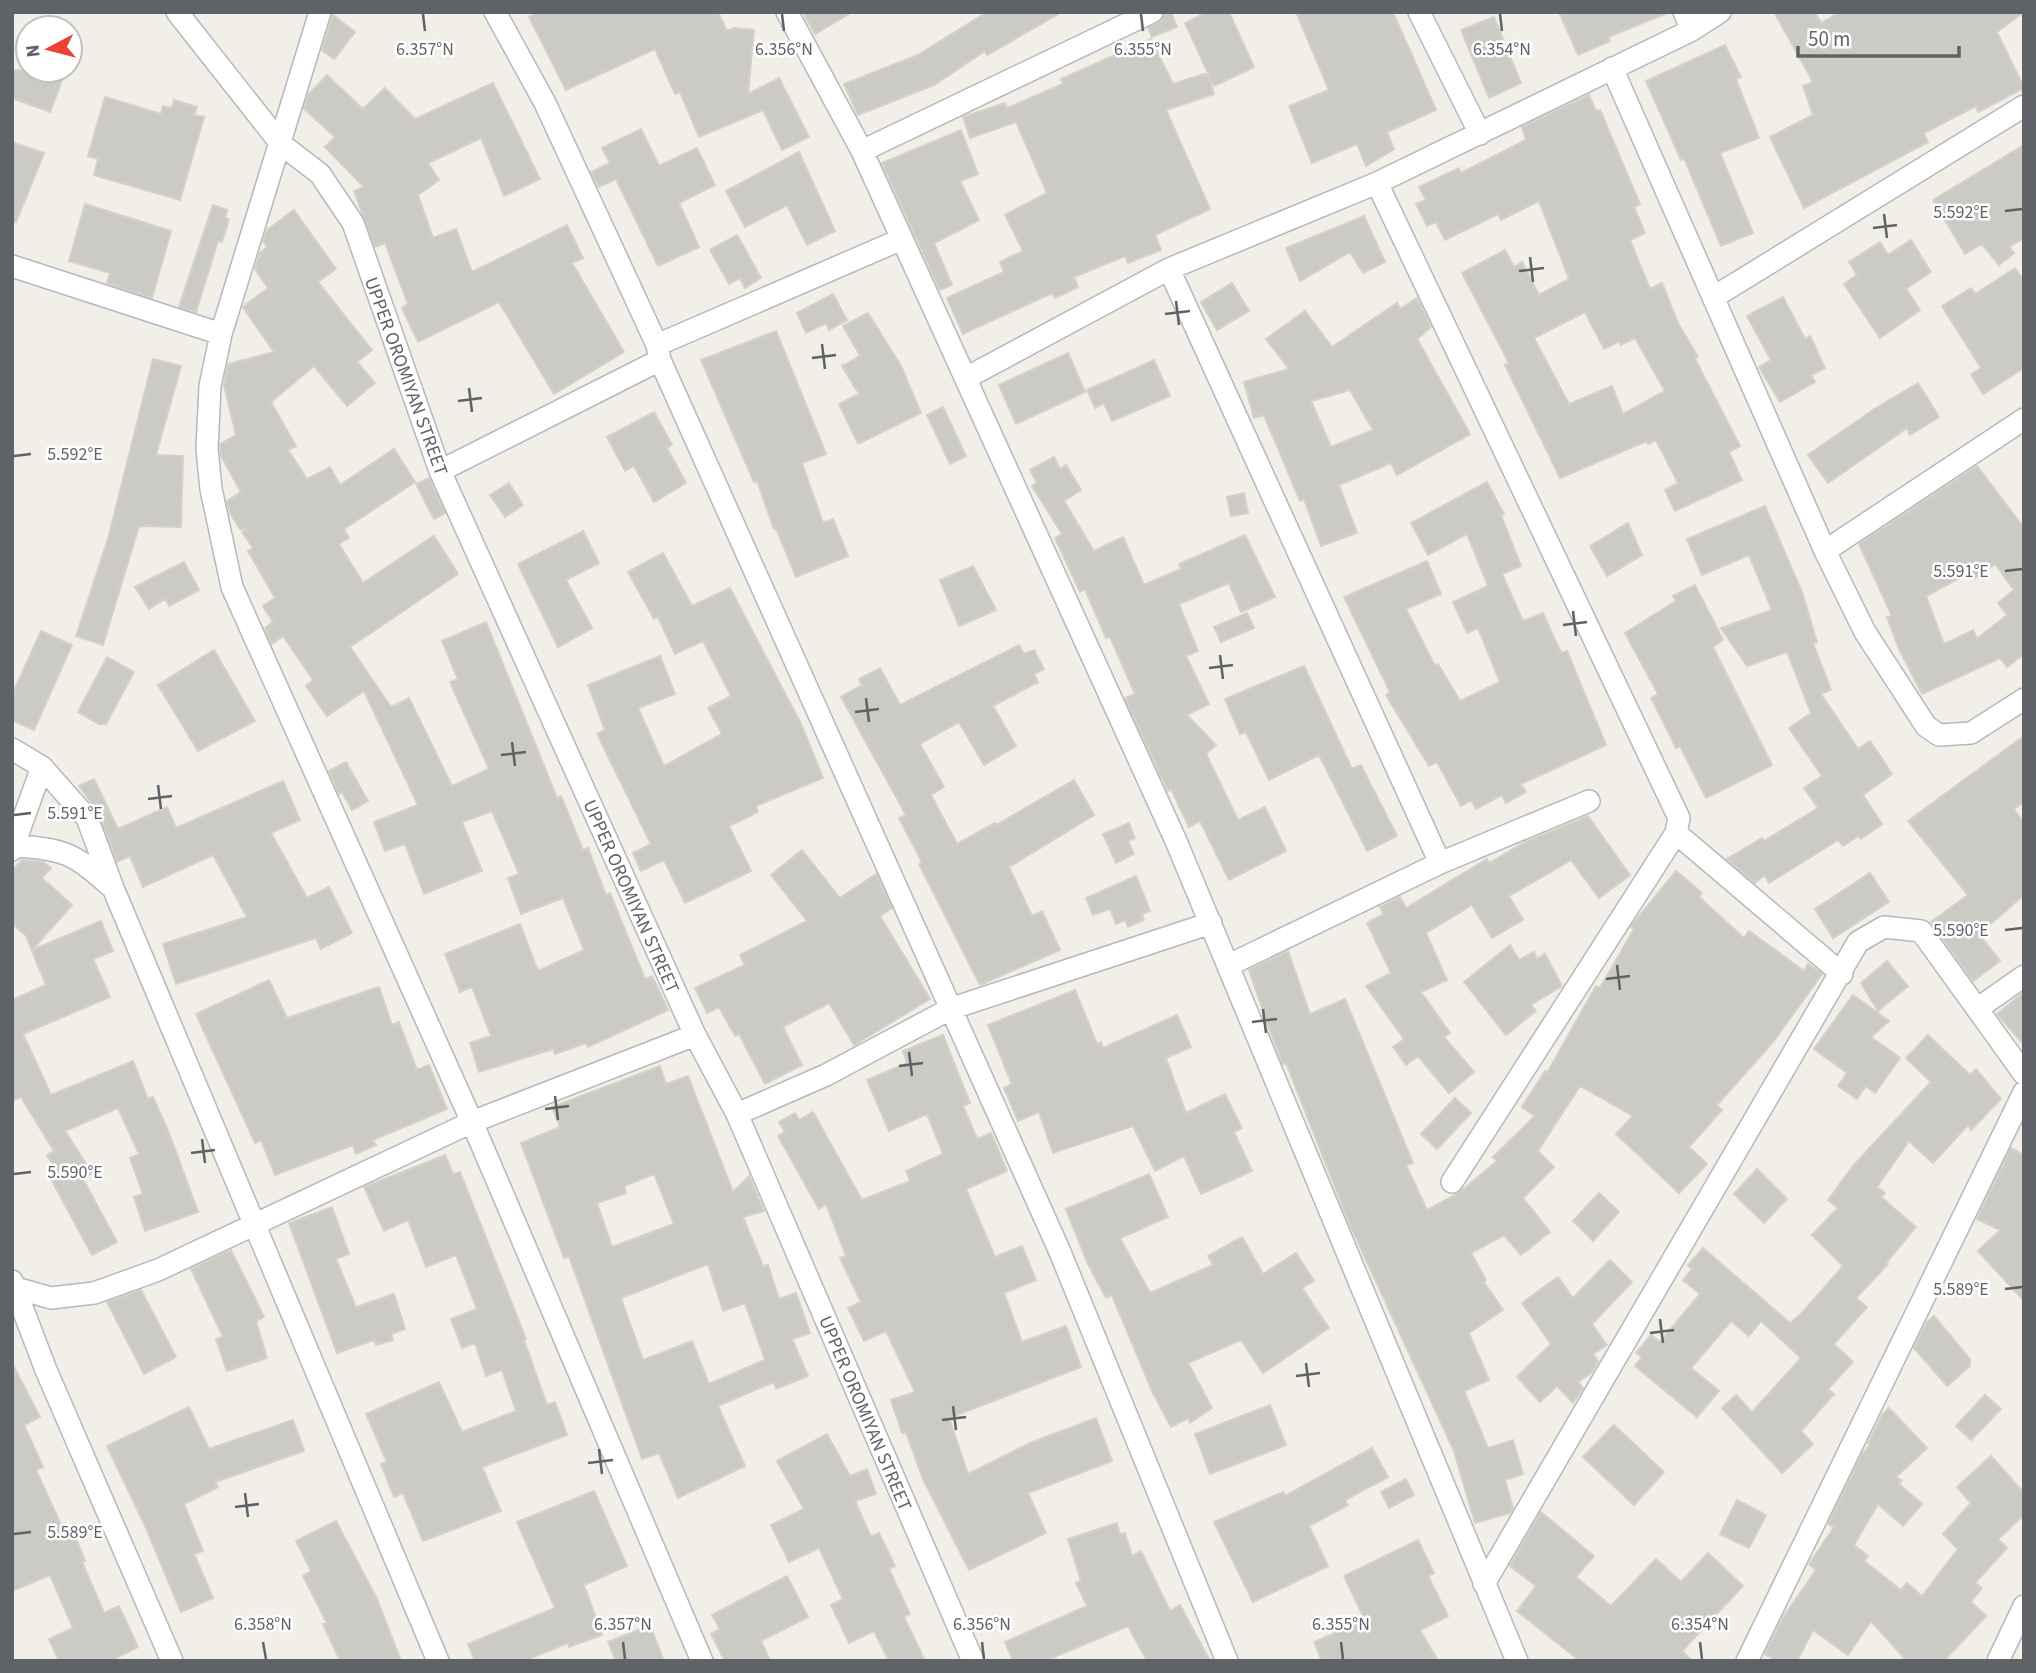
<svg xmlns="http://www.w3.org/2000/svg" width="2036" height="1673" viewBox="0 0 2036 1673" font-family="'Source Sans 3',sans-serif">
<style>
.building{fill:#cccac5;stroke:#d6d1c6;stroke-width:2;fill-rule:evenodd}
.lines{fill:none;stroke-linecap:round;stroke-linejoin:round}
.minor-casing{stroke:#b5b8bc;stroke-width:24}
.minor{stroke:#fff;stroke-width:21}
.ticks{fill:none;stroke:#5f6368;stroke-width:2.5}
.labels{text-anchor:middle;stroke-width:5;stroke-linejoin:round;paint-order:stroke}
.street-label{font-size:19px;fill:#5f6368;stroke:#fff}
.ticks-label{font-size:18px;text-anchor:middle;fill:#5f6368;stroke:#fff;stroke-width:5;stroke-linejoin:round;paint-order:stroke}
</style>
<rect width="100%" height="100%" fill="#f1efe8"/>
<path class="building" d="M539,12h179l9,19 7,-3 20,2 -6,64 31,-16 30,59 -27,13 -19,-40 -64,27 -19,-45 -5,2 -20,-45 -89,41 -37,-73z
M803,12h49l-37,22z
M987,12h75l-75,43 -2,-4 -51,34 -76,30 -14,-31 74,-29z
M1165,12h6l6,15 -25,10 -4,-9 14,-8z
M1207,12h22l25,55 -40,19 -29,-63z
M1296,12h97l43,98 -49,22 7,17 -28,17 -9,-22 -45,19 -23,-57 40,-16z
M1559,12h108l1,1 -60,24 2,4 -32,14z
M1774,12h41l6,11 19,-11h184l-27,20 27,56 -46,24 -2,-6 -52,27 4,9 -124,66 -34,-71 43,-22 -10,-29 10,-4z
M333,15l22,17 -21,27 -12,-9z
M1494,17l27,66 -32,15 -28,-68z
M1151,39l22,45 34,-11 7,21 -48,16 44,99 -55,26 6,15 -33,13 -3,-7 -51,21 4,10 -23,11 -3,-5 -89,41 -16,-36 57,-26 -4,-10 23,-11 -18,-36 42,-22 -31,-71 -46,16 -7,-21 42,-14 2,5 56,-24 -2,-5z
M1725,45l16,32 -5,2 23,59 -39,15 33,80 -32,13 -37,-88 -3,2 -35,-79z
M12,70h54l-16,42 -38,-14z
M327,75l36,34 22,-21 30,31 78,-36 47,96 -36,17 -23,-58 -53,25 11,17 -21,15 15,43 23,-9 16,43 95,-47 16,33 -11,5 52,89 -70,42 -55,-92 -81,40 -16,-34 6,-4 -23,-61 -10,4 -21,-56 10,-4 -39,-40 10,-10 -31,-28 4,-14z
M1589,95l7,16 4,-1 40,94 -6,3 11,26 -15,7 20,49 12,-6 16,40 20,34 -3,2 45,87 -11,6 13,28 -67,31 -10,-21 13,-7 -22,-43 -8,4 -1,-3 -87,37 -55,-113 4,-2 -47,-90 43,-23 9,17 8,-5 17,33 30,-16 -30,-78 -38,19 -3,-6 -53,26 -9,-18 -9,4 -11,-22 10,-4 -7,-13 40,-19 2,5 65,-33 -4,-13zM1585,312l19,37 15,-8 2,4 14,-7 30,53 -42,23 -11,-28 -43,18 -35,-66z
M105,97l56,17 2,-8 9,2 2,-8 23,7 -3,8 10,2 -24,83 -86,-25 4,-16 -10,-3z
M641,129l18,37 38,-18 18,37 -36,18 20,44 -41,19 -42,-87 -17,8 -8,-15 19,-9 -8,-15z
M961,130l17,44 -18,7 19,39 -45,23 18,42 -12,5 -58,-127z
M12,142l32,11 -28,69h-4z
M2024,145v93l-15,9 5,6 -15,12 -17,-21 -17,10 -32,-54z
M799,152l36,79 -28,14 -20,-40 -42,22 -19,-36z
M85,204l86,27 -19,67 -45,-15 3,-10 -41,-12z
M213,205l14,5 -2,8 4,1 -7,23 -4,-1 -22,71 -17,-5z
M294,210l42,59 -18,13 54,68 -15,12 18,21 -28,23 -33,-40 -43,36 25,44 -8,4 19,29 23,-12 10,18 54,-36 21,33 -71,47 5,9 -10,6 24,39 71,-47 24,38 -108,73 41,60 18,-9 43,88 37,-17 -39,-87 8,-3 -16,-38 44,-19 71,176 4,-2 22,54 5,-2 18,47 4,-2 35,86 7,-3 16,34 -80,37 -2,-4 -31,11 -2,-5 -74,23 -9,-29 21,-7 -19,-49 -12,5 -15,-38 75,-30 18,47 46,-21 -21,-52 -42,16 -13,-36 11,-4 -27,-63 -30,11 20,49 -58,23 -19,-50 -20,7 -11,-29 44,-17 -54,-114 -37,25 -21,-30 7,-6 -30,-44 -11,8 -7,-16 8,-6 -10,-16 12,-8 -27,-47 5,-3 -11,-16 7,-3h-9l-10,-16 -3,-12 14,-9 -20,-36 -1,-12 16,-9 -12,-50 4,-21 46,-12 -31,-45 25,-19 -13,-19 5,-16 7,-6 -4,-6 4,-11z
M1364,216l21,46 -22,11 -13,-21 -50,29 -14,-33z
M737,235l24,43 -16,10 -5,-10 -11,6 -19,-34z
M1911,240l20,32 -25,17 14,21 -40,28 -36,-54 13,-9 -8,-13 31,-20 8,13z
M2015,268l9,13v87l-41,26 -12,-20 10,-6 -39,-62 29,-18 4,6z
M1232,283l17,28 -32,19 -16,-28z
M833,294l14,26 -18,10 -3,-7 -20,10 -9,-20z
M1783,297l22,42 5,-3 15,32 -14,7 4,7 -35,20 -21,-35 12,-7 -24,-44z
M1417,298l14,29 -14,12 53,95 -73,41 -6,-12 -52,22 18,48 -36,13 -17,-47 -4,2 -36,-86 -10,3 -10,-36 45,-13 -23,-30 39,-28 27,36 65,-44 3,6zM1350,390l23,40 -42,17 -20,-46z
M868,313l33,53 20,47 -63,31 -19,-40 20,-10 -17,-28 18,-10 -17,-30z
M776,331l50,123 -24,9 21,60 10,-4 15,37 -52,21 -20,-49 -2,1 -17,-48 -3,1 -53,-122z
M1068,353l17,39 -69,32 -17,-39z
M153,359l28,7 -25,89 27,1 -2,71 -42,-1 -36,119 -27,-9 32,-97z
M1154,360l16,36 -58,25 -8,-18 -9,5 -8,-18z
M1918,383l21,34 -29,18 -3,-7 -79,55 -20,-28 68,-47z
M943,407l23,49 -16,8 -23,-49z
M654,412l18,33 -5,3 19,35 -32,19 -20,-36 -9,5 -18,-34z
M1054,457l6,12 6,-4 15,25 -17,11 30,50 29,-14 21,48 37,-16 -2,-5 66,-29 30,62 -34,15 -12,-29 -50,21 19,47 -12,5 23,48 -22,11 29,30 -10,9 32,66 27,-13 21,44 -57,29 -29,-59 -11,6 -18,-38 -3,2 -43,-93 10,-4 -25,-57 -4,1 -21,-49 -5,3 -25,-54 7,-4 -30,-48 5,-3 -7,-13z
M1977,466l47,62v126l-17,13 -7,-9 -78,36 -23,-45 -12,-32 5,-1 -33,-72zM1995,564l19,26 -16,13 9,12 -30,24 -4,-9 -29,14 -18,-48 43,-23 5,6z
M429,478l16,35 -11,6 -18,-35z
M1487,482l17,32 -3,1 20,51 -19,8 21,47 20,-8 18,40 6,-2 39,94 -85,39 5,8 -20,11 -4,-8 -26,14 -5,-9 -10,6 -24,-44 -8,4 -43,-71 4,-3 -46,-95 83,-36 14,33 -35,15 29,57 3,-2 22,37 40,-19 -22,-54 -11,5 -14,-31 35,-16 -21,-52 -39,21 -17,-32z
M509,483l14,22 -18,12 -15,-22z
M1244,493l4,20 -17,3 -4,-19z
M1765,506l37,86 15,50 -4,1 18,47 -10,4 37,55 12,-8 22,33 -29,21 19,29 -21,15 -3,-3 -15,10 -5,-6 -69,43 -5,-8 -9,8 -28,-24 35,-21 2,3 54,-33 -14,-20 18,-12 -33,-48 22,-15 -24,-61 -40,14 -26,-38 51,-18 -23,-55 -47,20 -15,-36z
M1628,523l14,32 -35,21 -17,-30z
M583,531l16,32 -33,17 26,48 -34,19 -40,-83z
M663,553l29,53 38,-18 71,136 22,54 -67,28 2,6 -29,14 22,45 -66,32 -21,-43 -23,11 -8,-18 18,-9 -54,-110 8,-4 -17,-45 72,-29 15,38 -37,14 26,58 58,-32 -14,-26 23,-12 -28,-55 -28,13 -17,-37 -4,2 -26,-47z
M184,562l15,28 -30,16 -4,-7 -16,10 -14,-22z
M973,566l23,44 -37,16 -19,-46z
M1695,585l28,55 -10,7 59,118 -66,33 -26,-52 -4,2 -25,-50 7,-4 -33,-61 51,-32 -3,-5z
M1247,613l7,15 -33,14 -7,-15z
M41,631l31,14 -38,85 -22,-10v-25z
M1019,645l5,9 10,-4 10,19 -10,5 4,8 -45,24 23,40 -32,19 -25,-43 -39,22 24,43 -13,8 26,49 38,-21 1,2 78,-45 20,35 -85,52 23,49 10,-5 18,39 -80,35 -61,-121 3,-2 -23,-44 7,-3 -65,-118 21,-12 -3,-6 21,-11 20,37z
M214,650l41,71 -57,30 -40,-66z
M107,657l27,15 -28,52h-7l-21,-12z
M1304,666l48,103 9,-4 36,71 -30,15 -48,-96 -50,25 -23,-48 -6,2 -15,-35z
M2024,736v66l-10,7 10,14v72l-45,39 21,27 -27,20 -42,-59 37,-27 -60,-74z
M346,762l22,39 -16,9 -10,-18 -3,2 -10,-23z
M94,779l24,50 49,-22 9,21 107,-47 17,39 -29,13 36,65 22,-11 23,46 -31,16 -5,-11 -140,46 -13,-40 84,-27 -34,-62 -70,32 -13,-31 -13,6 -18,-49 -20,-27z
M1588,816l42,59 -31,23 -28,-38 -62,36 14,24 -31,18 -20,-33 -46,28 21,47 -26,12 29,41 -6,4 30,35 -25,21 -31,-37 -12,9 -13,-18 11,-8 -38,-53 25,-13 -24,-50 17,-9 -4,-7 20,-10 6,11 81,-49 2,4 36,-21z
M1129,823l6,15 -7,3 6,13 -18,9 -13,-29z
M802,850l38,48 36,-24 16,34 -12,8 50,83 -76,46 -25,-42 -46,24 19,38 -37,19 -26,-50 -4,2 -16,-29 -12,6 -12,-25 50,-23 -5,-10 67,-34 -36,-46z
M22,860l21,2 8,6 -9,10 30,27 -40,45 69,-29 12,30 -20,8 17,38 -87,37 28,61 82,-34 15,38 5,-2 16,36 29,79 -53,19 -11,-34 9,-3 -13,-36 9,-4 -21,-46 -53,23 27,42 -9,6 34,63 -25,13 -40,-74 8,-5 -13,-21 7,-4 -33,-54 -9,4v-101l34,-15 -20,-49 -14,-13v-52z
M1676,871l26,22 -3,4 45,41 5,-7 55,40 4,-7 14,10 -49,68 -56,63 5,5 -33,37 18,17 -28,29 -63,-59 17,-18 -53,-30 -42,65 16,16 -31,31 27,34 -29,23 -17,-20 -33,18 15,27 -2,2 19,28 -34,23 20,47 -25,11 24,57 25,-8 10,34 -18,6 8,28 -3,5 -35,10 -21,-72 -104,-226 -64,-162 -3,1 -13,-33 -21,-61 39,-19 22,63 35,-15 68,164 -7,2 21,45 32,-17 38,-32 -4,-4 42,-41 -13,-9 23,-36 2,2 49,-87 4,2 34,-59 -3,-2 4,-6z
M1870,873l19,29 -56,36 -18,-29z
M1136,876l14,35 -8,3 2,6 -16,7 -3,-7 -9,4 -6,-15 -17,6 -7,-17z
M1510,945l9,15 15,-8 3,7 8,-5 17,32 -31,19 5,6 -30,24 -42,-53z
M1887,961l21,25 -30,25 -17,-28z
M269,980l18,38 92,-31 13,38 7,-3 18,48 12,-5 18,44 -74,31 3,5 -20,9 -3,-9 -78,30 -14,-35 -6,3 -59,-129z
M1075,990l22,54 4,-2 2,6 74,-33 14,32 -25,11 20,55 39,-19 17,34 -8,4 18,39 -51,23 -17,-38 -29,15 -22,-45 -80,27 -14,-41 -21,9 -14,-33 8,-4 -24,-59z
M2024,992v53l-27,-31z
M1853,995l36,26 -18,16 29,21 -25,35 -9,-7 -9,13 -19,-13 9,-13 -33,-24z
M943,1035l27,68 -7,3 14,33 14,-6 16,38 -41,18 29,68 27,-11 14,34 -32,13 18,49 44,-16 15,41 -132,51 19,56 62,-31 66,-25 16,43 -84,32 18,40 -77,37 -46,-91 -17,-47 -4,1 -11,-33 24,-8 -29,-61 -22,10 -16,-33 13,-6 -21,-44 6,-2 -20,-52 -7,5 -41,-73 7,-4 -6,-10 16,-9 4,7 14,-8 49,88 48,-19 -4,-10 37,-17 -16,-40 -38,17 -22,-51 40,-17 -4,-12z
M1928,1035l42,40 6,-6 25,30 -30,31 -3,-5 -35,38 -24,-22 -32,46 8,6 -4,4 35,30 -30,36 2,1 -32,34 11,9 -33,37 19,18 -25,27 6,5 -33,37 12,13 -31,29 -60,-65 14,-13 16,17 49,-54 -40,-37 -12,15 -18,-15 -40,47 28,23 -22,26 -62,-51 7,-9 -6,-4 15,-18 9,7 40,-48 -17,-14 9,-11 -4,-4 15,-17 87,75 11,-9 42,-48 -31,-31 26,-27 -10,-8 25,-34 78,-84 -25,-24z
M660,1066l6,18 22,-8 45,116 16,-16 15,35 -21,6 20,49 5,-1 11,34 17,-6 14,40 -18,6 16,37 -32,13 -2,-7 -56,24 27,60 -67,32 -19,-45 -17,6 -73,-203 -5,2 -43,-115 39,-16 -8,-20zM654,1174l20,50 -62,23 -15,-44 29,-10 -2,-7zM708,1264l15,47 22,-8 20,57 -56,24 -17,-43 -49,19 -22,-62z
M1455,1098l16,15 -34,36 -16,-15z
M2011,1148l13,7v146l-46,-50 22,-21 -23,-11z
M445,1155l8,19 7,-2 66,167 -2,1 23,65 8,-3 12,33 -85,32 19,44 -78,30 -20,-48 -9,4 -13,-33 6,-2 -21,-48 73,-32 23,50 54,-21 -14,-41 -16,6 -11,-33 -13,5 -11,-29 26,-10 -21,-54 -30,12 -18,-47 -24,11 -20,-44z
M1757,1169l30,30 -23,24 -30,-29z
M1149,1174l19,43 -48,21 30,55 63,-28 -5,-9 34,-19 21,37 33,-21 18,28 -12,7 27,40 -66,45 -22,-33 -53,23 24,45 -22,15 -2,-5 -17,9 -19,-36 -40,-96 -6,3 -19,-36 -21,-53z
M1599,1193l20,19 -26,29 -20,-20z
M332,1207l17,47 -13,5 20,48 38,-13 11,35 -14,5 2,6 -17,5 -2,-5 -37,13 -48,-130z
M231,1250l33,67 -8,4 11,37 -40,13 -11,-32 7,-2 -32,-68z
M1610,1260l22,22 -40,42 15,21 -14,9 5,7 -6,11 -14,10 5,6 -10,15 -16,-17 -17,16 -23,-25 34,-33 -29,-41 36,-26 15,21z
M141,1290l35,67 -32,17 -37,-72z
M1934,1316l36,43v7l-23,20 -33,-38 12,-25z
M12,1363l28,54 -16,8 19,42 -7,3 27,59 8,-3 14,35 -3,1 22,51 15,-7 19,41 -28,14h-51l-10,-22 24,-11 -23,-53 -38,16z
M1985,1395l16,14 -30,31 -15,-14z
M1270,1405l16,40 -76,29 -15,-40z
M189,1407l20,42 84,-29 11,31 -89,31 3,5 -34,17 19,47 -9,3 19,44 -32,14 -35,-84 -39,-82z
M1889,1408l38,40 -31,29 6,4 -3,3 23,20 -19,22 -25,-22 -24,41 14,11 -4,5 37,29 6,-7 15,13 36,-47 -15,-15 28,-31 -14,-16 34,-31 33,37v22l-26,24 9,9 -32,35 7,5 -11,14 15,14 -42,45h-37l-36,-40 -23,34 -35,-25 -16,31h-20l-12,-7 19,-38 32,-46 -7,-6 25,-37 -6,-3 34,-70 8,-9 -2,-2 14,-28z
M1614,1425l50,47 -30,33 -51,-48z
M827,1434l23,42 17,-7 9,25 -21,7 16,36 8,-4 16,33 -6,3 21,45 -6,3 21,44h-36l-15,-30 -25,12 -18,-38 12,-6 -24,-51 -30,14 -18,-37 33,-16 -27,-48z
M1372,1448l16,29 -43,23 3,5 -39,21 19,40 -75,36 -39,-80 69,-30 2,4z
M1406,1479l8,16 -25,13 -8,-16z
M594,1491l33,75 -43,19 18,50 -33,12 -1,-4 -44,18h-49l-7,-17 87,-36 -38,-86z
M1737,1500l29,15 -17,33 -29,-14z
M1541,1512l53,44 -18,21 35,29 45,-47 25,23 27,-29 35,33 -61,65 10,10h-112l-63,-50 19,-25 -26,-20z
M336,1521l41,78 24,62h-61l-17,-37 4,-1 -24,-47 8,-5 -15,-30z
M1117,1523l3,12 5,-2 7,23 9,-5 29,60 10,-6 30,56h-63l-19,-35 -83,35h-32l-8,-19 82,-36 -11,-23 5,-2 -13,-42z
M1418,1540l16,33 -6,3 20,40 -28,14 18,31h-116l-8,-19 51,-22 -21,-44z
M787,1576l21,41 -47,24 9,20h-45l-14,-27 9,-5 -8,-14z
M650,1625l14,36h-48l-8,-19z"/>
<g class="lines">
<defs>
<path id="minor" d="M177,12l104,132 39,30 33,49 87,248 255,564 42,79 236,547
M320,12l-99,322 -11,52 -3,63 4,40 21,98 240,535 230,539
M495,12l50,91 112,242 3,15 400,892 167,409
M787,12l75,139 314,690 341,820
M1419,12l61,122
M1692,30l28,-18
M1612,68l213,483 40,81 61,94 13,9 32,-2 53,-34
M862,151l290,-139
M1377,183l302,635 -3,15 -224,349
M12,266l209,68
M1169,269l271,594
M1714,297l310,-191
M657,345l245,-106
M966,378l203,-109 208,-86 315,-153 -8,-18
M440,471l220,-111
M1825,551l199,-132
M12,749l30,18 45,51 26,70 325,773
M1676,833l166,141
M16,846c47,3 58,7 93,39
M12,850l30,-83
M1229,965l211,-102 149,-62
M1977,1009l47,-33
M737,1114l89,-39 124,-66 261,-86
M12,1281l34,89 126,291
M16,1288l35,10 43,-5 64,-23 314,-148 223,-87
M1484,1584l374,-642 26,-15 37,4 103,143
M1747,1661l277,-569
M1998,1661l26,-55"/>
</defs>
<use href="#minor" class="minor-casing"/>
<use href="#minor" class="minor"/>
</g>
<path class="ticks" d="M423,14l2,17M782,14l2,17M1141,14l2,17M1500,14l2,17M2005,211l17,-2M1884,214l3,24M1873,228l24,-3M1530,257l3,25M1519,271l25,-3M1176,301l3,24M1165,314l25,-3M822,344l3,25M812,358l24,-3M469,388l3,24M458,401l24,-3M14,456l17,-2M2005,571l17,-2M1573,611l3,25M1563,625l24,-3M1220,655l3,24M1209,668l24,-3M866,698l3,24M855,712l24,-3M512,742l3,24M501,755l25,-3M158,785l3,24M148,799l24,-3M14,815l17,-2M2005,930l17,-2M1617,965l3,25M1606,979l24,-3M1263,1009l3,24M1252,1022l25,-3M909,1052l3,24M899,1066l24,-3M555,1096l3,24M545,1109l24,-3M202,1139l3,24M191,1153l24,-3M14,1174l17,-2M2005,1289l17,-2M1660,1319l3,24M1650,1333l24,-3M1306,1363l3,24M1296,1376l24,-3M953,1406l3,24M942,1420l24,-3M599,1449l3,25M588,1463l25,-3M245,1493l3,24M235,1507l24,-3M14,1534l17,-2M263,1642l3,17M623,1642l2,17M982,1642l2,17M1341,1642l2,17M1700,1642l2,17"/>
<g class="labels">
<g class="street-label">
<text transform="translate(407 376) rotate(70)" y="7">UPPER OROMIYAN STREET</text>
<text transform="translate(632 896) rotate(66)" y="7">UPPER OROMIYAN STREET</text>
<text transform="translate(866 1413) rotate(67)" y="7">UPPER OROMIYAN STREET</text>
</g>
</g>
<g class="ticks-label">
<text x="425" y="55">6.357°N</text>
<text x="784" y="55">6.356°N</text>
<text x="1143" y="55">6.355°N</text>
<text x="1502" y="55">6.354°N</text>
<text x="1961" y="218">5.592°E</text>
<text x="75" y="460">5.592°E</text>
<text x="1961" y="577">5.591°E</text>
<text x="75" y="819">5.591°E</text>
<text x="1961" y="936">5.590°E</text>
<text x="75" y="1178">5.590°E</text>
<text x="1961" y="1295">5.589°E</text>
<text x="75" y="1538">5.589°E</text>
<text x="263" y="1630">6.358°N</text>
<text x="623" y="1630">6.357°N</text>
<text x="982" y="1630">6.356°N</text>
<text x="1341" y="1630">6.355°N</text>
<text x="1700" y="1630">6.354°N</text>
</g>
<rect width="2036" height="1673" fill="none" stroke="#5f6368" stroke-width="28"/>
<g transform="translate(49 49) rotate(263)"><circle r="33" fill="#ffffff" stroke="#bfc1c3" stroke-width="2"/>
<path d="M0-5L12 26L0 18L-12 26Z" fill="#ea4335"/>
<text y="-10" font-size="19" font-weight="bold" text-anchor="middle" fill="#5f6368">N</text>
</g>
<path d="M1798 46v10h161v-10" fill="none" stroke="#5f6368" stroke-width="3.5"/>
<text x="1808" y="46" font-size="21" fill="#5f6368" stroke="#ffffff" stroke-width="5" paint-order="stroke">50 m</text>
</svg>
